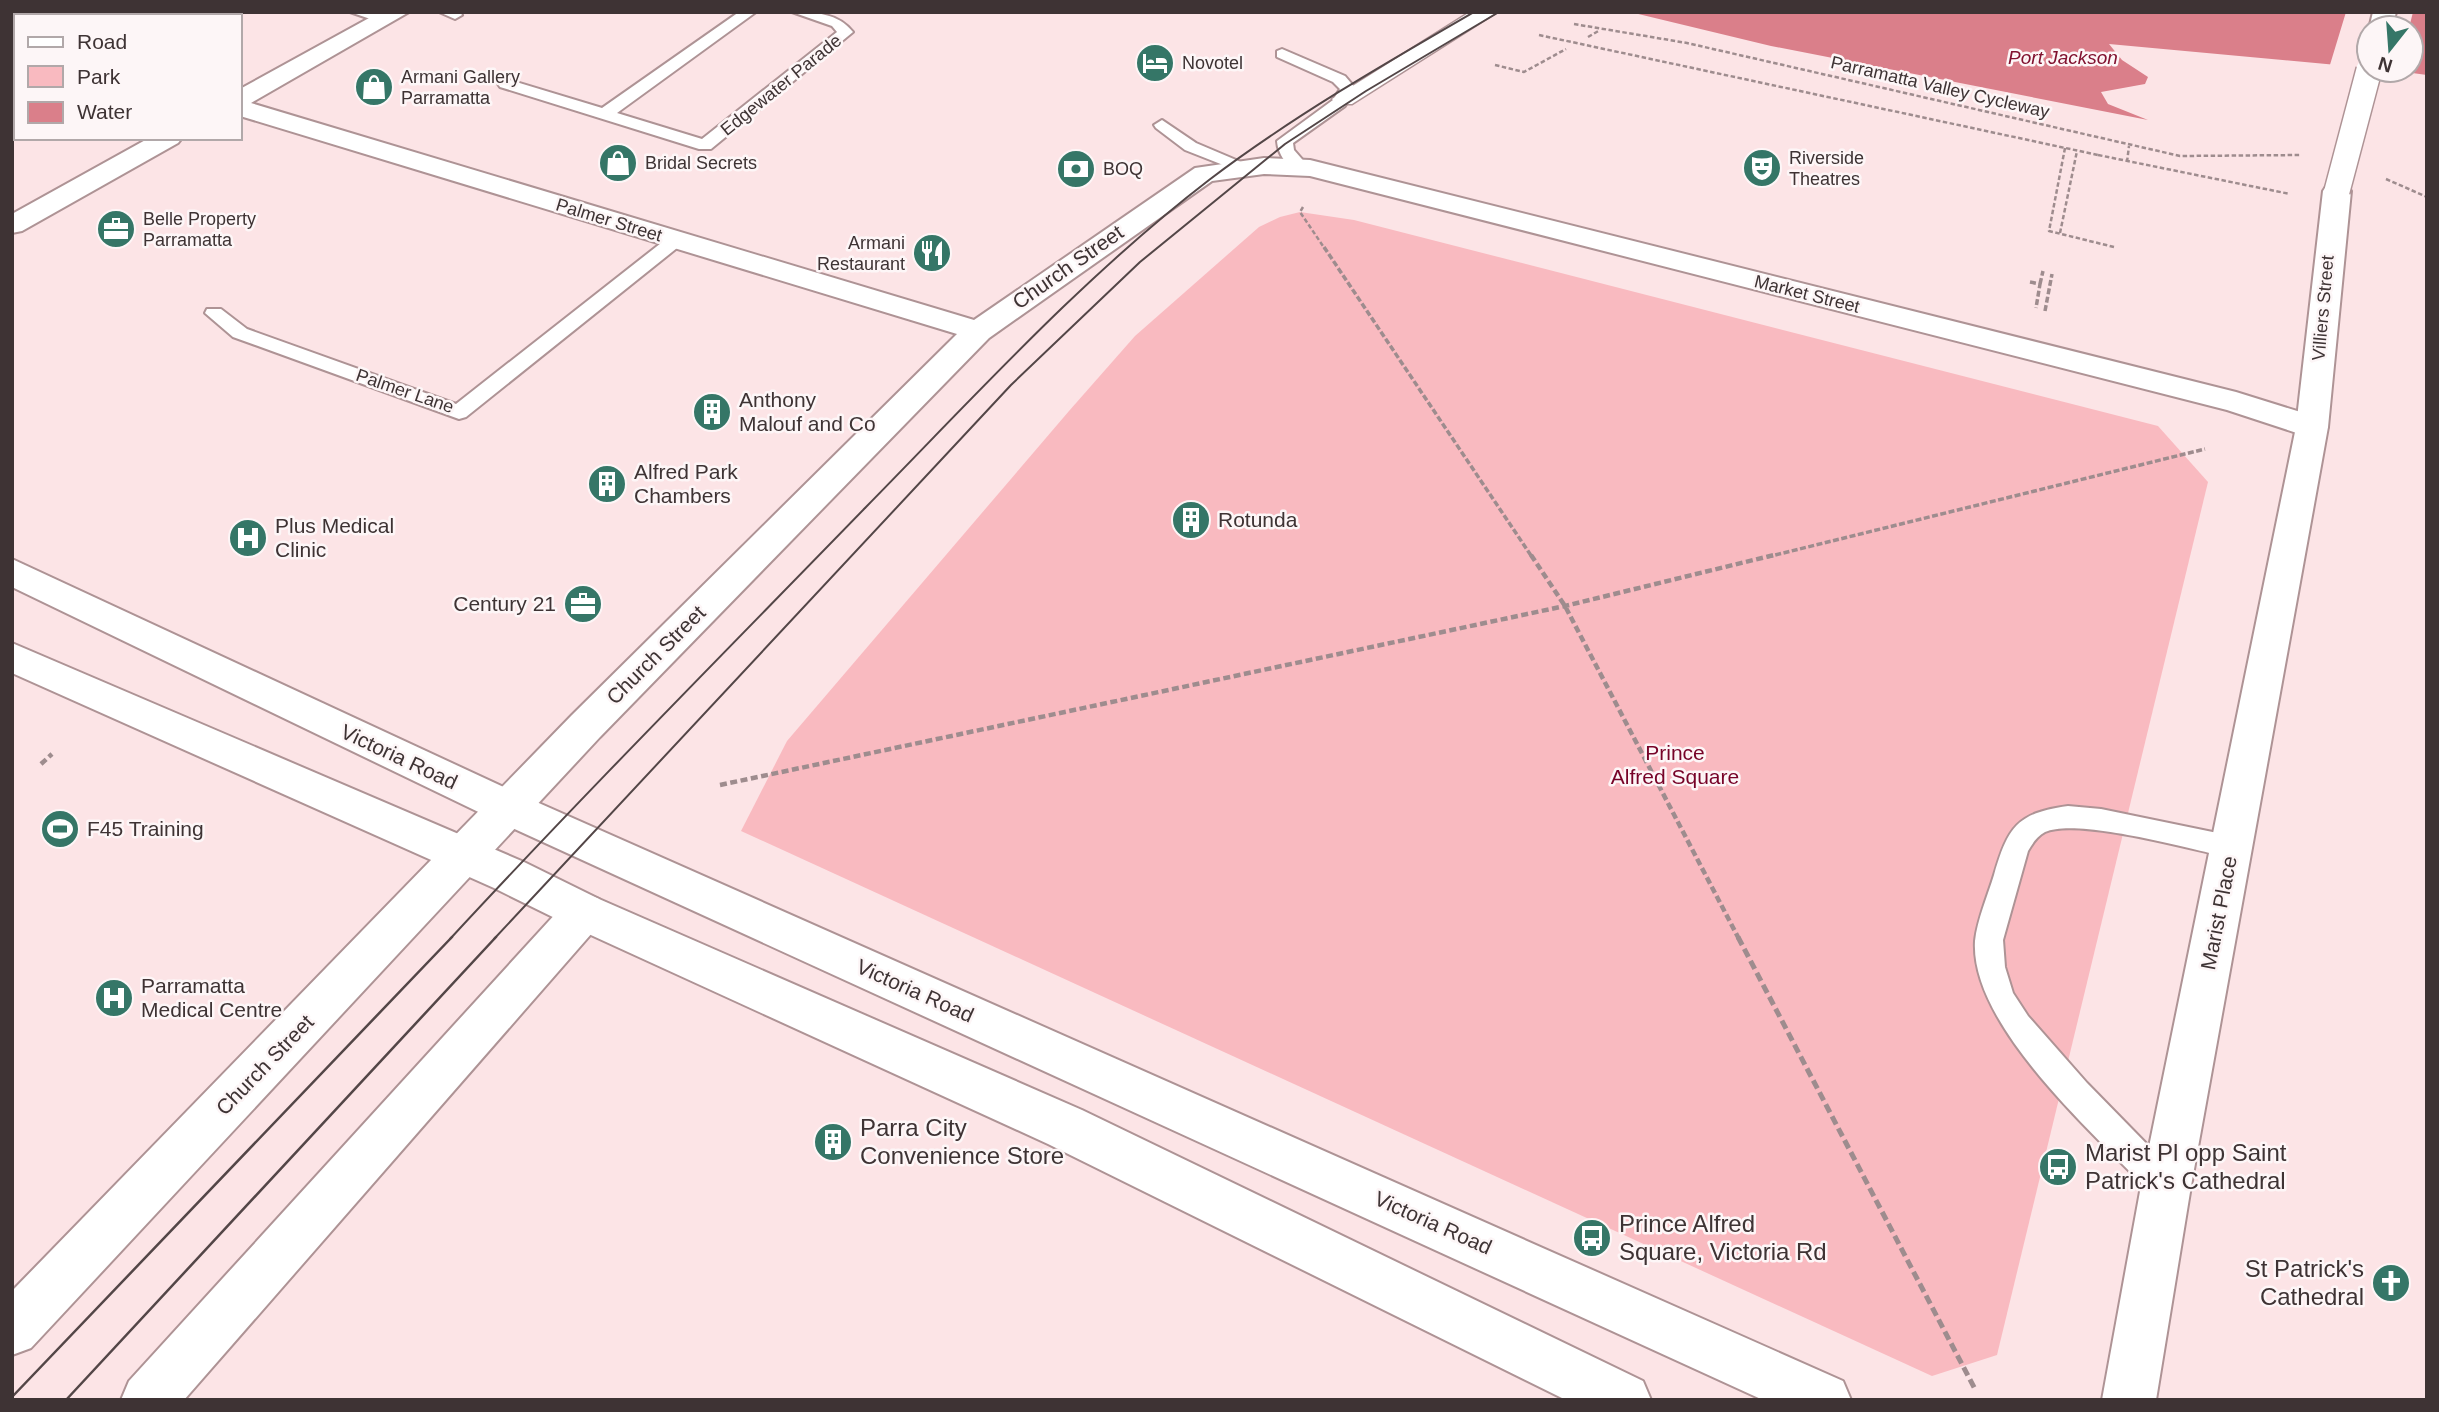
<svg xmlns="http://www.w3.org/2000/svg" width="2439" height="1412" viewBox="0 0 2439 1412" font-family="Helvetica,sans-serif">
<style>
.green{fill:#f9bac0}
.water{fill:#da7f8a}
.pier{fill:#fce4e6}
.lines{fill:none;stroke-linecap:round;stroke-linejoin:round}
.stream{fill:#da7f8a;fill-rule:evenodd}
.service-casing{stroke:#ae9395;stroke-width:4}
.pedestrian-casing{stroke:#ae9395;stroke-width:3}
.minor-casing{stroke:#ae9395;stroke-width:4}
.tertiary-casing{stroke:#ae9395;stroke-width:4}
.primary-casing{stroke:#ae9395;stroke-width:4}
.path-far3{stroke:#9e8c8e;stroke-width:2.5;stroke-dasharray:4.5 2.5;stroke-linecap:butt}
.path-far2{stroke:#9e8c8e;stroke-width:3.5;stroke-dasharray:6 2.5;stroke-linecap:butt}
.path-far1{stroke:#9e8c8e;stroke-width:4.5;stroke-dasharray:7 3.5;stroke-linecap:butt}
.path{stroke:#9e8c8e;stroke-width:5;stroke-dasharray:9 4.5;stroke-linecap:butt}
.service{fill:#fff;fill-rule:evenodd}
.pedestrian{fill:#fff;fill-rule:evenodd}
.minor{fill:#fff;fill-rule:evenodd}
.tertiary{fill:#fff;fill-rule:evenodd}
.primary{fill:#fff;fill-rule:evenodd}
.tram-far1{stroke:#534647;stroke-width:2}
.tram{stroke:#534647;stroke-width:2.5}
.tertiary-bridge-casing{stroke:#ae9395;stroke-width:28;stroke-linecap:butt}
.path-bridge{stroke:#9e8c8e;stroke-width:2.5;stroke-dasharray:4.5 2.5;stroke-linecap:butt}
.tertiary-bridge{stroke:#fff;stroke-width:25}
.labels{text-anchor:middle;stroke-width:5;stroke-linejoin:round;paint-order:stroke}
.far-poi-label{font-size:18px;fill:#3e3334;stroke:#fdf6f7;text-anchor:start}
.far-street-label{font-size:18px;fill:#3e3334;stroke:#fdf6f7}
.far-water-label{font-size:19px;font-style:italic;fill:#811230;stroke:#fdf6f7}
.street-label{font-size:21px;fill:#3e3334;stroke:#fdf6f7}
.poi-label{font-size:21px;fill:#3e3334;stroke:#fdf6f7;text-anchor:start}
.park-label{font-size:21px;fill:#770328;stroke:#fdf6f7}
.near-poi-label{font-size:24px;fill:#3e3334;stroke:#fdf6f7;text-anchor:start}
</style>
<rect width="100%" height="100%" fill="#fce4e6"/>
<path class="green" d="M1300,212l54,8 804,206 50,56 -211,873 -65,21 -1191,-545 46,-90 282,-330 66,-75 124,-109 21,-10z"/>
<path class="water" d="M1630,12h797v63l-37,-5h21v-42h-42v40l-260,-24 13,16 26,17 -3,7 -44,8 7,12 40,16 -377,-74z"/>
<path class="pier" d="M2346,12h67l-4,16h-40v44l-40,-4z"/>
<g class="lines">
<path class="stream" d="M16,89v11l-4,1v-11z"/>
<defs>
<path id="service" d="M350,12h24l18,8 -7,4z
M439,12h21l2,3 -7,4z
M739,12h17l-139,101 85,26 135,-107 -5,-6 -40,-14c23,0 46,1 61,20l-142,117h-12l-199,-62 -2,-3 8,-5 96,29z
M1282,49l63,27 11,13 -11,17 -52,37 1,7 14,16 -8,5c-13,-3 -22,-17 -23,-30l56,-41 7,-11 -7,-7 -56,-25v-6z
M1162,120l34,23 59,25 -8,5 -6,-1 -56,-22 -29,-22 -2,-3z
M676,235l6,1 3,4 -3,4 -216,173 -7,2 -226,-82 -28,-24 2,-4h14l26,20 209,75 214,-168z
M2068,806l33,3 131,27 9,3 4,8 -4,8 -9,3c-38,-8 -155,-41 -187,-26 -8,4 -13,12 -17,19l-25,89 2,27 8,26 15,23 59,67 90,92 5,11 -5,11 -11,5 -11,-5c-56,-59 -185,-170 -180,-256 2,-21 13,-46 19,-66 14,-48 23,-62 74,-69z"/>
<path id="pedestrian" d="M1470,12h27l-145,92h-16l-4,-5z"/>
<path id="minor" d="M380,12h29l-158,91 723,217 221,-152 69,-10 46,2 926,232 87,27 5,8 -5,8 -11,3 -85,-28 -917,-234 -46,-2 -52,7 -223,157 -389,399 -569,611 -19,7v-64l560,-576 385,-381 -717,-218v-27z
M149,138h33l-4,5 -156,88 -10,2v-19z
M584,893l15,6 7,13 -7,13 -415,475h-63l8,-19 440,-482z"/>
<path id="tertiary" d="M2373,12h23l-4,16 -23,1z
M2337,183l10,2 4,6 -23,236 -137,759 -35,214h-54l39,-214 155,-759 27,-236 4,-6z"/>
<path id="primary" d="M12,559l511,237 1320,585 8,19h-88l-1268,-580 -483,-233z
M12,643l512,219 75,37 483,211 561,271 8,19h-85l-518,-256 -479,-219 -75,-37 -482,-215z"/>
</defs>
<use href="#service" class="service-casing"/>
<use href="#pedestrian" class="pedestrian-casing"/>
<use href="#minor" class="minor-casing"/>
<use href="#tertiary" class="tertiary-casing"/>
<use href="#primary" class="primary-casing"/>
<path class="path-far3" d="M1574,24l113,19 493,113 121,-1
M1588,37l12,-7
M1495,65l29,7 42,-23
M2065,148l-16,83 65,16
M2098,155l192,39
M2127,162l2,-16
M2386,179l41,18
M1303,207l-3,5 25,37
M2060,233l17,-82"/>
<path class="path-far2" d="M1324,247l208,310
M2030,282l10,2 -4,24
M2040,284l3,-13
M2045,311l7,-37
M1767,557l438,-108"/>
<path class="path-far1" d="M1531,555l34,51 174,333
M41,764l11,-10
M720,785l845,-179 209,-51"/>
<path class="path" d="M1738,937l238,454"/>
<use href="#service" class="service"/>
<use href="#pedestrian" class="pedestrian"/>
<use href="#minor" class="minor"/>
<use href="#tertiary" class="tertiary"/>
<use href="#primary" class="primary"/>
<path class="tram-far1" d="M450,939c136,-147 277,-289 416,-432 111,-113 217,-230 343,-327 83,-63 175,-116 265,-168
M494,939l517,-554 129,-123 145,-118 81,-53 133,-79"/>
<path class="tram" d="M12,1397l440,-460
M66,1400l430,-463"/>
<defs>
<path id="tertiary-bridge" d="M2337,191l32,-121"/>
</defs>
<use href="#tertiary-bridge" class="tertiary-bridge-casing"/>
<path class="path-bridge" d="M1539,35l559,120"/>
<use href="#tertiary-bridge" class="tertiary-bridge"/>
</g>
<defs>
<symbol id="hotel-disc" viewBox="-11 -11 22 22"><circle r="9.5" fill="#357667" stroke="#fdf6f7"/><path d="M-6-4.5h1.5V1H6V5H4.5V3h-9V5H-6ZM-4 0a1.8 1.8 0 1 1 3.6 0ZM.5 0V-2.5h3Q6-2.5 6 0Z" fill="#fff"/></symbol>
<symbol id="shop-disc" viewBox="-11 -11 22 22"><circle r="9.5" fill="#357667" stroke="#fdf6f7"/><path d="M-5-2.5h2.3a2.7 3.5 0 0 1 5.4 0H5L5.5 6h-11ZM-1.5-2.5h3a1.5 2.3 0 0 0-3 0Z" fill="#fff"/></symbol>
<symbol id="theatre-disc" viewBox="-11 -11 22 22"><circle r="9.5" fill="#357667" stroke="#fdf6f7"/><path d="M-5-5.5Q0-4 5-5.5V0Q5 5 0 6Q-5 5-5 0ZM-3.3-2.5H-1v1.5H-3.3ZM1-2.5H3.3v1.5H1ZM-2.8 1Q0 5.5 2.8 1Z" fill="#fff"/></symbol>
<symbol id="bank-disc" viewBox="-11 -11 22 22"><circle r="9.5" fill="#357667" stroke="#fdf6f7"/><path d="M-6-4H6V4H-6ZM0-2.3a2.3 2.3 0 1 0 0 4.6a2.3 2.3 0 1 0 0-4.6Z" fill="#fff"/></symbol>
<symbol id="office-disc" viewBox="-11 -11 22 22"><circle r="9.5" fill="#357667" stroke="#fdf6f7"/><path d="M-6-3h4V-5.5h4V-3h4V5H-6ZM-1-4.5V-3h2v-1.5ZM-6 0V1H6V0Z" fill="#fff"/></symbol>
<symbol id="restaurant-disc" viewBox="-11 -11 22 22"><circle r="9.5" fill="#357667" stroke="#fdf6f7"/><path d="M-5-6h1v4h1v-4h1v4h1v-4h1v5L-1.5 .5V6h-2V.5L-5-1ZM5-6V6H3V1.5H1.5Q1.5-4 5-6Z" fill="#fff"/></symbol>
<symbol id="building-disc" viewBox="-11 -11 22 22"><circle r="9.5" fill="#357667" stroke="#fdf6f7"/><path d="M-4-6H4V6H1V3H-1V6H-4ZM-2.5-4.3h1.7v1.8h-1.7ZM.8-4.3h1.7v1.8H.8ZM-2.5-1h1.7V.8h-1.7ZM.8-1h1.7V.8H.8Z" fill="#fff"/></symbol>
<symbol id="hospital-disc" viewBox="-11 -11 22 22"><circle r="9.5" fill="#357667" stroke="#fdf6f7"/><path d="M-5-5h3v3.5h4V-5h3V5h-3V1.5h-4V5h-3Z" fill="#fff"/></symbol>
<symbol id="stadium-disc" viewBox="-11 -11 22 22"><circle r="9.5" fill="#357667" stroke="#fdf6f7"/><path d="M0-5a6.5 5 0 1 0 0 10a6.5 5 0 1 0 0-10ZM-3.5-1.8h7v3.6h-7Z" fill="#fff"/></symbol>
<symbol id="bus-disc" viewBox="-11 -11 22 22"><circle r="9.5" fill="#357667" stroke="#fdf6f7"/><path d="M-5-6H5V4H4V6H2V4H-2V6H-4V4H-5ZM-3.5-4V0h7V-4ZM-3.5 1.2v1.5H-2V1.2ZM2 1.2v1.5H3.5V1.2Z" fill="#fff"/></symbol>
<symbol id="church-disc" viewBox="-11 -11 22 22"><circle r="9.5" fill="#357667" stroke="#fdf6f7"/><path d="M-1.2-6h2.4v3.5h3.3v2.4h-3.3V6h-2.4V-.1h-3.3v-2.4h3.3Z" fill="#fff"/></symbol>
</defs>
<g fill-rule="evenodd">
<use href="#hotel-disc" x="1133" y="41" width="44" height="44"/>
<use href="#shop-disc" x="352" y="65" width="44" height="44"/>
<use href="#shop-disc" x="596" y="141" width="44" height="44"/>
<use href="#theatre-disc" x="1740" y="146" width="44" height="44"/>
<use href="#bank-disc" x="1054" y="147" width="44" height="44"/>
<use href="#office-disc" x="94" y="207" width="44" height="44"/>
<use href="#restaurant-disc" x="910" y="231" width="44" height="44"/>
<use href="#building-disc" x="690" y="390" width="44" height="44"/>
<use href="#building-disc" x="585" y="462" width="44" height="44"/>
<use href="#building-disc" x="1169" y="498" width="44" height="44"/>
<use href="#hospital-disc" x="226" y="516" width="44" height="44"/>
<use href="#office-disc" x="561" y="582" width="44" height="44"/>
<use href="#stadium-disc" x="38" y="807" width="44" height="44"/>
<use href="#hospital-disc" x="92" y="976" width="44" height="44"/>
<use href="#building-disc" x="811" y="1120" width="44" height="44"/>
<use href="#bus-disc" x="2036" y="1145" width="44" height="44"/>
<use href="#bus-disc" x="1570" y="1216" width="44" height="44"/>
<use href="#church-disc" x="2369" y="1261" width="44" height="44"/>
</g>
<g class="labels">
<g class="far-poi-label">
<text x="1182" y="69">Novotel</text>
<text x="401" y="83">Armani Gallery<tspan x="401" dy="21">Parramatta</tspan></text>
<text x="1789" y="164">Riverside<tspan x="1789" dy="21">Theatres</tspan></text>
<text x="645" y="169">Bridal Secrets</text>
<text x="1103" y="175">BOQ</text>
<text x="143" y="225">Belle Property<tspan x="143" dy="21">Parramatta</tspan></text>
<text x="905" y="249" text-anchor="end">Armani<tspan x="905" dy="21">Restaurant</tspan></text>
</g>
<g class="far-street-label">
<text transform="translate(781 85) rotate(-39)" y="6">Edgewater Parade</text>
<text transform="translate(1940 87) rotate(13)" y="6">Parramatta Valley Cycleway</text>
<text transform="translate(609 220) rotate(17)" y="6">Palmer Street</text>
<text transform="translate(1807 294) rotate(14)" y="6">Market Street</text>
<text transform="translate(2323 308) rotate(-85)" y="6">Villiers Street</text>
<text transform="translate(405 391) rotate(19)" y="6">Palmer Lane</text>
</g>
<g class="far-water-label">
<text x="2063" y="64">Port Jackson</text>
</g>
<g class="street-label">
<text transform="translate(1068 267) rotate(-35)" y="7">Church Street</text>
<text transform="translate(656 655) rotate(-45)" y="7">Church Street</text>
<text transform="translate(399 757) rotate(25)" y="7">Victoria Road</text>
<text transform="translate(2219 913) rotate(-79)" y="7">Marist Place</text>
<text transform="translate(915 991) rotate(24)" y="7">Victoria Road</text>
<text transform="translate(265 1065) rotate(-46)" y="7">Church Street</text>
<text transform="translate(1433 1223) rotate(24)" y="7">Victoria Road</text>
</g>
<g class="poi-label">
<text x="739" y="407">Anthony<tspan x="739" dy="24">Malouf and Co</tspan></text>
<text x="634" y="479">Alfred Park<tspan x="634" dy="24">Chambers</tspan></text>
<text x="1218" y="527">Rotunda</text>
<text x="275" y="533">Plus Medical<tspan x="275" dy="24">Clinic</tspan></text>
<text x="556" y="611" text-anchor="end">Century 21</text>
<text x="87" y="836">F45 Training</text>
<text x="141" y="993">Parramatta<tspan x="141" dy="24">Medical Centre</tspan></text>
</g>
<g class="park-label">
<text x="1675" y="760">Prince<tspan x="1675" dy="24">Alfred Square</tspan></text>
</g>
<g class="near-poi-label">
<text x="860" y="1136">Parra City<tspan x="860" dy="28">Convenience Store</tspan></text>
<text x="2085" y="1161">Marist Pl opp Saint<tspan x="2085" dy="28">Patrick's Cathedral</tspan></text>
<text x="1619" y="1232">Prince Alfred<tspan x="1619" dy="28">Square, Victoria Rd</tspan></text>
<text x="2364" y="1277" text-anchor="end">St Patrick's<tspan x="2364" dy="28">Cathedral</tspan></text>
</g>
</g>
<rect width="2439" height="1412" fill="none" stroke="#3e3334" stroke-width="28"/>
<rect x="14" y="14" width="228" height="126" fill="#fdf6f7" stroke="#b1a8a9" stroke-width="2"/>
<rect x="28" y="37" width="35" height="10" fill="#ffffff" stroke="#b1a8a9" stroke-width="2"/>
<text x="77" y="49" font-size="21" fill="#3e3334">Road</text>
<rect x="28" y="66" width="35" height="21" fill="#f9bac0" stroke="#b1a8a9" stroke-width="2"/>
<text x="77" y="84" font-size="21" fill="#3e3334">Park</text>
<rect x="28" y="102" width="35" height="21" fill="#da7f8a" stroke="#b1a8a9" stroke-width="2"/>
<text x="77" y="119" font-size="21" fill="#3e3334">Water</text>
<g transform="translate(2390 49) rotate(197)"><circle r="33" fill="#fdf6f7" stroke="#b1a8a9" stroke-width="2"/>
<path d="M0-5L12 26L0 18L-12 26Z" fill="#357667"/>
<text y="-10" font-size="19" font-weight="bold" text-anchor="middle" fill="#3e3334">N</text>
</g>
</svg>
